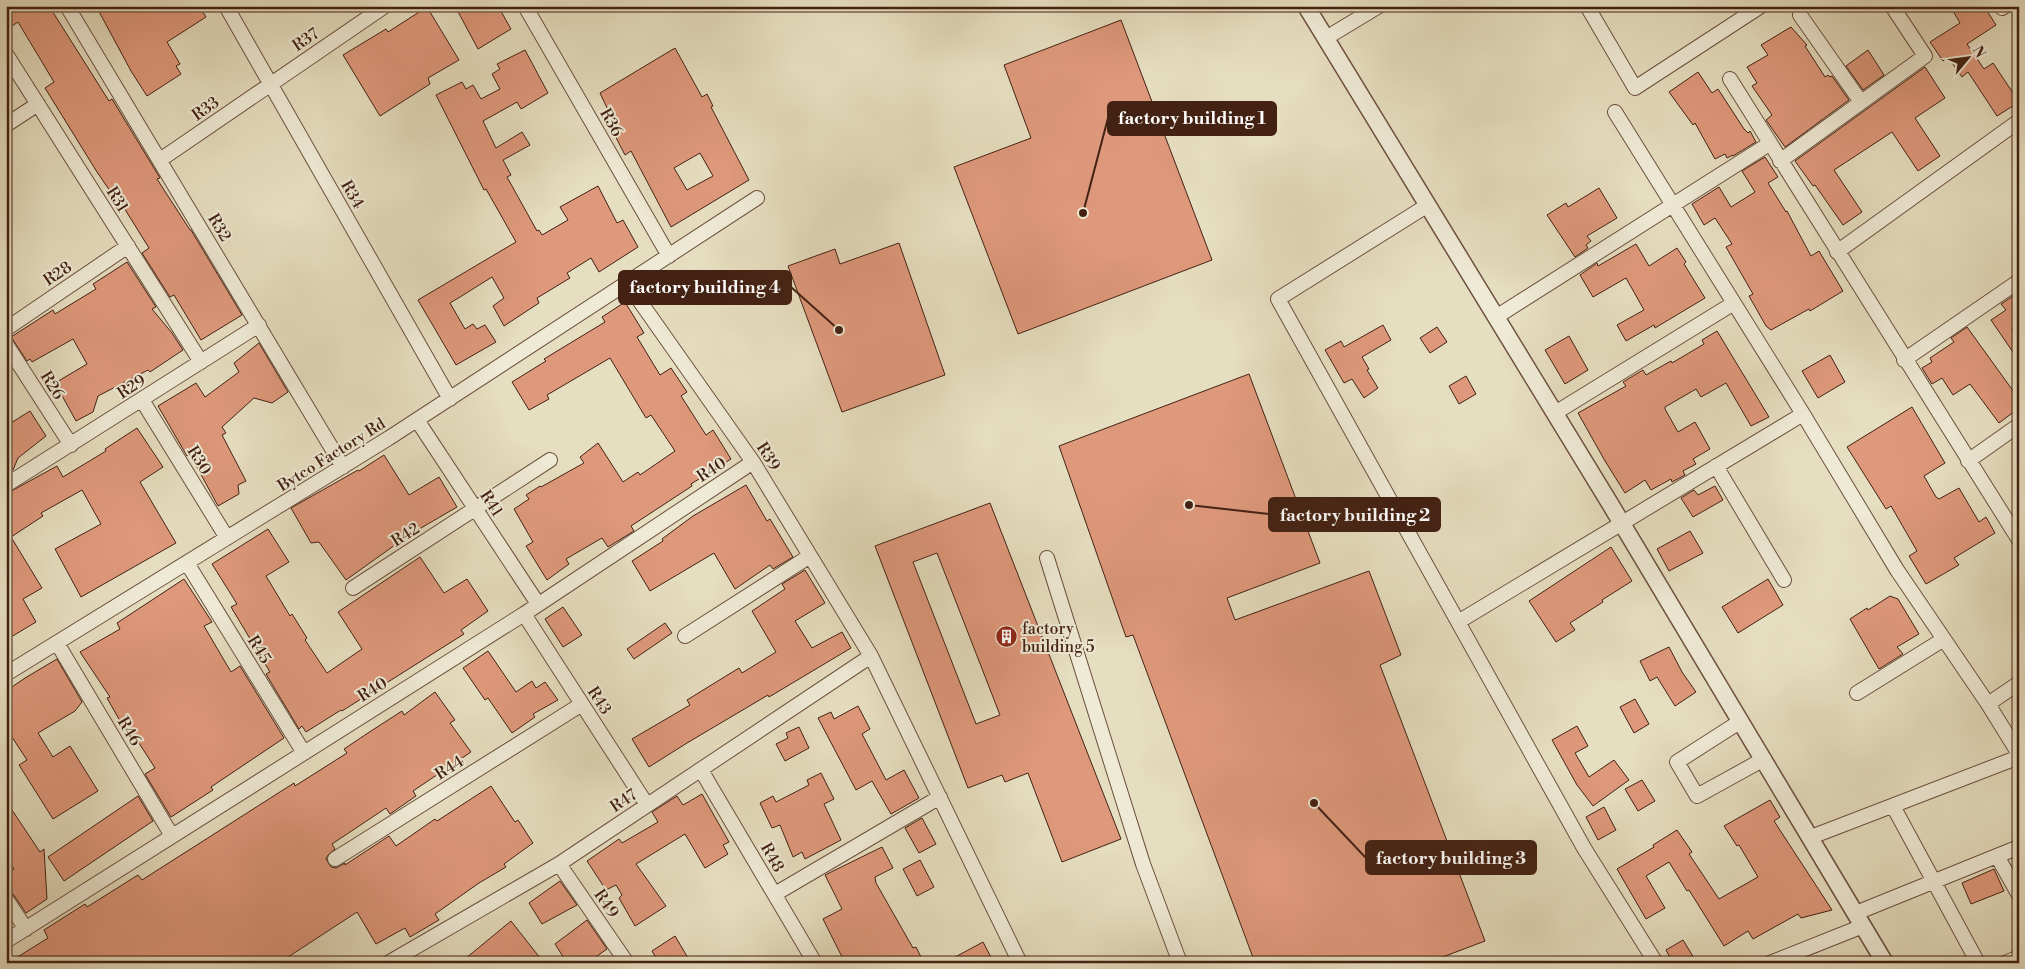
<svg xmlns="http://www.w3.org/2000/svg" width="2025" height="969" viewBox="0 0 2025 969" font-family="'Libre Bodoni',serif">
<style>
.building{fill:#de987b;stroke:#432113;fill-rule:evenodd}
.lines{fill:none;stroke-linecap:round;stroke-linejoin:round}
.minor-casing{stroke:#6c503e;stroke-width:16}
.tertiary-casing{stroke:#6c503e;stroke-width:19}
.minor{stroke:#efead6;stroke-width:14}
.tertiary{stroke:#efead6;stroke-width:16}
.labels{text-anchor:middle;stroke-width:4;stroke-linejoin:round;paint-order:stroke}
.street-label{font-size:16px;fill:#432113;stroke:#efead6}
.poi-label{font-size:16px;fill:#432113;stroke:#efead6;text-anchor:start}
.leader{fill:none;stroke:#432113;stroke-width:2}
.callout-dot{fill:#432113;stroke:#efead6;stroke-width:2}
.callout{fill:#432113;stroke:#432113;stroke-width:2}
.callout-label{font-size:18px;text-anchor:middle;font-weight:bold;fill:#fff}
</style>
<rect width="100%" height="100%" fill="#e6dec0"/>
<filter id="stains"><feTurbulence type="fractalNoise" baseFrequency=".004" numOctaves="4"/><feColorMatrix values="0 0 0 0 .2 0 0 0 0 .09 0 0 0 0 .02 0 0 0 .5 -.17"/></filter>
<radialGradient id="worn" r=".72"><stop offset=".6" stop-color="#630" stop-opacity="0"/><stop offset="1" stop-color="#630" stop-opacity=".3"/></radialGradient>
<path class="building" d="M6,6h43l60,95 3,-2 48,79 -3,1 33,51h1l51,85 -41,25 -27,-45 -4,2 -28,-44 7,-5 -28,-45 -2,1 -22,-32 -52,-84 9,-6 -36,-60 -12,8z
M96,6h103l7,11 -39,25 13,22 -4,2 5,8 -34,22 -16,-25z
M455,6h43l13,23 -33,20z
M1950,6h34l12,19 -29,19 17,25 9,-6 26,39 -22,14 -29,-44 -6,5 -14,-20 -5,4 -13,-19 30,-19z
M427,7l32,53 -31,18 2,6 -50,32 -37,-61 43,-26 2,3z
M1121,20l91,240 -194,74 -64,-167 77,-29 -27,-73z
M1791,27l16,18 -2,1 20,31 3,-2 2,2 2,-1 17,24 -64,47 -19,-27 6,-5 -20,-29 5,-3 -10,-16 21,-12 -7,-10z
M675,48l27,49 5,-3 6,12 -2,1 38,73 -78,47 -40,-76 -6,4 -14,-27 4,-3 -15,-32zM700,153l13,23 -26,14 -13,-22z
M525,50l23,43 -27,16 -4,-7 -34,19 13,27 26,-16 8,13 -27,15 8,15 -4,2 30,54 2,-1 3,5 26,-15 -8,-13 38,-21 19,37 6,-3 15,27 -39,25 -8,-14 -24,15 3,5 -33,20 2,5 -35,23 -11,-20 11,-8 -12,-21 -32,20 -10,6 15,26 8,-5 4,5 8,-4 11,17 -40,23 -38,-65 98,-58 -30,-53 -2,1 -48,-95 26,-13 4,7 7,-4 8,14 19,-10 -8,-15 8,-5 -3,-5z
M1868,50l16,25 -21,15 -17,-24z
M1925,67l20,31 -30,20 25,38 -22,15 -26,-39 -58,38 28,42 -19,13 -28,-40 -2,1 -18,-25z
M1698,72l14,21 6,-4 26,40 4,4 2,-2 6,11 -23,14v-1l-6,3 -2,-4 -10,5 -20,-36 -2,2 -24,-33z
M1765,157l13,20 -10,6 18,29 1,-1 24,45 8,-5 24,40 -33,20 -1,-2 -38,21 -5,-4 -17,-30 4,-2 -27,-47 6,-3 -17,-26 -11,7 -12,-21 27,-17 12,20 24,-15 -13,-21z
M1599,188l18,30 -30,18 4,5 -5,4 2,3 -13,9 -28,-42 19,-12 2,4z
M899,243l46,132 -103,37 -54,-146 47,-17 5,15z
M1636,244l13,22 28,-18 9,14 -2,2 21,34 -50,30 -1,-3 -28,16 -9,-16 27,-15 -18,-32 -33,19 -13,-22 17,-12 1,3z
M127,262l29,45 -4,2 20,24 11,17 -33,22 -2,-2 -50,26 -5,16 -17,9 -21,-38 32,-19 -14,-25 -41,23 -2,-3 -3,2 -16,-24 42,-27 2,4 41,-25 -3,-5z
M2019,292v36l-2,-2 -5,3 7,10v22l-28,-41 15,-10 -5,-6z
M625,302l19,31 -7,4 23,38 11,-7 16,24 -6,4 25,39 7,-5 18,29 -40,25 1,2 -61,40 3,5 -26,16 -6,-9 -36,21 3,5 -22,16 -21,-34 7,-4 -19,-33 15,-10 -3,-4 14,-9 1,1 43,-24 -4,-6 18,-14 25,39 15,-10 2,3 35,-24 -24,-36 -5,3 -36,-60 -63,37 2,4 -20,11 -17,-28 34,-21 -2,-2 61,-37 -3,-5z
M1383,325l8,15 -29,17 7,12 -2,1 11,18 -14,10 -12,-19 -8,4 -19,-33 16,-9 3,6z
M1437,327l10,15 -17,11 -10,-15z
M1967,327l52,72v9l-20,15 -29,-39 -17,11 -11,-17 -10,6 -10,-16 10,-6 -2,-4 24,-16 -3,-4z
M1717,331l52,86 -18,9 -25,-43 -25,14 -5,-8 -31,18v2l13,23 17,-10 15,27 -17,10 3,5 -13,7 2,4 -13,7 -1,-3 -20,11 -6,-10 -20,13 -20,-32 -27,-48 48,-27 -3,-4 20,-12 3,5 25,-14 1,2 32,-19 -2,-4z
M1569,336l19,34 -23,14 -20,-34z
M259,343l29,49 -16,11 -18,-5 -32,29 4,6 -4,2 24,46 -8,4 1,9 -21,12 -28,-52 -3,2 -29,-50 38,-23 9,14 34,-25 -5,-9z
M1830,355l15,27 -27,16 -16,-27z
M1249,374l71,189 -93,35 8,22 134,-49 32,84 -21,10 105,276 -58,22h-172l-122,-328 -7,2 -67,-191z
M1466,376l10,18 -17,10 -10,-18z
M1912,407l33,56 -21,13 12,21 3,2 20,-11 20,34 7,-5 9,16 -41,25 5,7 -33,19 -17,-28 8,-5 -26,-45 -5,3 -39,-62z
M30,411l16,25 -28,22 -5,12 -7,4v-48z
M137,428l26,39 -23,15 36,61 -95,54 -26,-48 46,-25 -19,-34 -41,23 2,3 -32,21 31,51 -19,11 13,23 -30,18v-146l51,-28 6,11 43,-26 -1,-2z
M384,455l25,40 30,-18 18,30 -48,28 -63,45 -27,-38 -8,1 -20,-35 67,-38 1,1z
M746,485l21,36 3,-2 23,38 -20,12 -3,-4 -35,24 -21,-36 -64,38 -18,-30 31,-20 -1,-2 31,-23z
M1715,486l8,14 -30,17 -12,-19 13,-8 4,5z
M990,503l131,336 -59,23 -34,-89 -23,9 -3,-7 -34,13 -93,-242zM937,553l63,162 -24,9 -63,-162z
M268,529l21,33 -23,14 24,40 2,-2 15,24 -2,2 22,33 35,-24 -24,-37 82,-55 24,36 23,-14 21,32 -27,19 3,4 -122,77 -1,-1 -35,22 -4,-6 -3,3 -33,-55 4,-2 -39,-65 6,-3 -25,-40z
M1690,531l13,22 -34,18 -12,-22z
M1611,547l21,34 -30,19 1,2 -33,21 5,7 -19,12 -27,-41z
M805,570l20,33 -30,18 17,27 30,-16 9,16 -82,49 -1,-2 -81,48 -38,24 -17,-28 58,-34 -3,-5 52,-32 3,5 34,-21 -24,-41 33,-22 -3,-5z
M184,579l28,43 -8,4 27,46 9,-6 44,72 -73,49 2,3 -42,27 -26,-43 10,-6 -27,-42 -4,2 -17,-30 3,-1 -30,-45 40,-23 -3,-6z
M1768,579l15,26 -45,28 -16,-26z
M1890,596l8,3 21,35 -22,13 6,7 -24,15 -29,-50 17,-11 1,2z
M563,607l19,28 -19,12 -18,-28z
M665,623l7,10 -38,26 -7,-10z
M1669,647l13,25 14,20 -21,14 -18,-29 -7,4 -10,-20z
M488,651l28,41 16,-11 4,7 9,-6 13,18 -25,14 2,3 -23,16 -24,-35 -3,2 -22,-32z
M57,659l25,43 -7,9 -37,22 15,24 17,-11 28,45 -45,28 -34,-54 8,-5 -21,-32v-37l19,-13z
M435,692l20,28 -5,3 21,29 -58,39 3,5 -26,18 -4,-6 -54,36 3,5 -7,6 -2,4 5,8 5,1 9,-5v2l44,-29 7,10 39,-27 2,2 54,-35 24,36 3,-2 15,23 -29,21 2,3 -27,16 -44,31 4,6 -29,17 -5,-9 -29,16 -19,-32 -78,51h-271l40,-25 -4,-8 41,-26 2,3 51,-32 4,5 152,-97 1,3 52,-33 -3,-4 27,-18 31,-20 2,4z
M1635,699l14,25 -15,9 -14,-26z
M858,706l12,23 -8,5 23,44 1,2 18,-10 15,28 -28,16 -19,-33 -16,9 -38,-72 13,-6 3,7z
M1577,726l11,20 -13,7 14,24 25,-17 15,20 -36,26 -16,-21 -25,-45z
M799,727l10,21 -24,13 -9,-17 12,-6 -2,-5z
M821,773l13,26 -10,5 17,36 -36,19 -3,-7 -9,5 -13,-32 -8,3 -12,-25 13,-7 3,6 33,-17 -2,-5z
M1642,780l13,21 -17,10 -13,-22z
M702,794l27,48 -6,3 5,9 -23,14 -20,-34 -49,30 30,42 -31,20 -16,-28 3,-3 -6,-10 -10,5 -19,-29 32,-22 3,4 36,-21 -6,-10 25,-16 6,9z
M138,796l15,25 -89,60 -16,-24z
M1770,800l10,17 -6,4 58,89 -31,8 -3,-4 -45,25 -5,-8 -24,15 -35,-56 -2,1 -18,-29 -23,14 19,32 -19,11 -29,-50 37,-22 -1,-2 24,-15 15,22 -3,2 30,45 39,-22 -19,-32 -2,1 -13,-20z
M6,801l34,51 4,-3 3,50 -21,14 -13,-19 -7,-6v-14l8,-5 -8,-11z
M1604,807l12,23 -18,10 -12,-23z
M922,818l14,26 -17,9 -14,-25z
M882,847l11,21 -18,9 1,6 37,65 3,-1 8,16h-79l-22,-44 19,-10 -17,-34z
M920,860l14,27 -17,9 -14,-27z
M1994,869l10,22 -33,13 -9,-21z
M560,881l17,24 -35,19 -13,-21z
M587,920l20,29 -20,14h-20l-12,-19z
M511,921l33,42h-84z
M675,936l16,27h-32l-7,-12z
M1683,940l14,23h-24l-7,-13z
M983,942l11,21h-50z"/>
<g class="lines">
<defs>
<path id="minor" d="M67,6l276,461
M226,6l224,393
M525,6l144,250
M1587,6l48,82 126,-82
M2001,6l1,2 3,-2
M1800,15l61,87
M1326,38l53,-32
M6,54l195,308
M1730,79l289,461
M1615,112l188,302 94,156 91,134
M6,125l32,-21
M160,160l225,-154
M1780,161l145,-105 -33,-50
M1428,205l-150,94 306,549 72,115
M1837,252l182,-131
M627,283l126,179 118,194 149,307
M1496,317l273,-173
M6,329l122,-83
M6,344l65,101
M1904,360l115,-79
M142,400l85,138
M1555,413l179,-110
M417,420l121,184
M1968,461l51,-36
M1716,466l68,114
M6,485l253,-160
M1047,558l96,306 37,99
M187,563l117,190
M353,588l197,-128
M524,614l123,191
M1458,622l345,-208
M685,636l125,-80
M57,643l115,193
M6,674l383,-236 368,-240
M2019,683l-31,21 31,50
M1857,693l87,-54
M1741,721l-64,41 20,34 67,-37
M701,770l114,193
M1893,806l85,157
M1811,837l208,-80
M1997,856l22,39
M335,859l247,-155
M559,864l68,99
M775,894l165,-97
M6,899l20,30
M1856,913l163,-66
M6,941l518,-327 229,-152
M388,963l171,-99 312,-208
M1770,963l93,-37
M2005,963l14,-6"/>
<path id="tertiary" d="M1306,6l303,496 276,461"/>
</defs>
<use href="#minor" class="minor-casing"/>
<use href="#tertiary" class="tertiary-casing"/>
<use href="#minor" class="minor"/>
<use href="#tertiary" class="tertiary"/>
</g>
<defs>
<symbol id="building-disc" viewBox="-11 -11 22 22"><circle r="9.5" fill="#8f2418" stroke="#efead6"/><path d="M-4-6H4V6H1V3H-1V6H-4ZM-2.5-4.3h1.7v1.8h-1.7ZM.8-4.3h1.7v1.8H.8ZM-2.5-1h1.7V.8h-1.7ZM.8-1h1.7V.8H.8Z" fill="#fff"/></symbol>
</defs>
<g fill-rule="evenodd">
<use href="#building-disc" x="994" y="624" width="25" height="25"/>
</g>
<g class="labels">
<g class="street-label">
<text transform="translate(305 39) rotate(-34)" y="6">R37</text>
<text transform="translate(205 108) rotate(-35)" y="6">R33</text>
<text transform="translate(612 122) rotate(60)" y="6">R36</text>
<text transform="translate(353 194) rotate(60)" y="6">R34</text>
<text transform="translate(118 199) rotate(58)" y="6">R31</text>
<text transform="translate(220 227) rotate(59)" y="6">R32</text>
<text transform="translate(57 273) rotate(-34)" y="6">R28</text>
<text transform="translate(53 385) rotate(58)" y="6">R26</text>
<text transform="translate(131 386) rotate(-33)" y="6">R29</text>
<text transform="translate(331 454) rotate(-32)" y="6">Bytco Factory Rd</text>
<text transform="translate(769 456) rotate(57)" y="6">R39</text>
<text transform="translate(200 460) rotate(58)" y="6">R30</text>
<text transform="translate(711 469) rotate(-33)" y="6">R40</text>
<text transform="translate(492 503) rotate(57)" y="6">R41</text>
<text transform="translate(405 534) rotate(-32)" y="6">R42</text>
<text transform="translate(260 649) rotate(58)" y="6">R45</text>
<text transform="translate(372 689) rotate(-32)" y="6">R40</text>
<text transform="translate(600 700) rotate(57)" y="6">R43</text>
<text transform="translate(130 731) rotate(59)" y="6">R46</text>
<text transform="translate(449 767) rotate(-32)" y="6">R44</text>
<text transform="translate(623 800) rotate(-34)" y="6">R47</text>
<text transform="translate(773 857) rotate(60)" y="6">R48</text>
<text transform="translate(607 903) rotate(55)" y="6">R49</text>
</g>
<g class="poi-label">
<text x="1022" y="634">factory<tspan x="1022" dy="18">building 5</tspan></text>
</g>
</g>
<path class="leader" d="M1083 213L1108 118M839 330L791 287M1189 505L1269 514M1314 803L1366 858"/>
<g class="callout-dot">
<circle cx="1083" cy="213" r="5"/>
<circle cx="839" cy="330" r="5"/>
<circle cx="1189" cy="505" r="5"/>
<circle cx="1314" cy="803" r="5"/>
</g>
<g class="callout">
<rect x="1108" y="102" width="168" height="33" rx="5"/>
<rect x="619" y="271" width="172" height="33" rx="5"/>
<rect x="1269" y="498" width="171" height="33" rx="5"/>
<rect x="1366" y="841" width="170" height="33" rx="5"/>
</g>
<g class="callout-label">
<text x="1192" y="124">factory building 1</text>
<text x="705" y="293">factory building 4</text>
<text x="1355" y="521">factory building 2</text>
<text x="1451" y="864">factory building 3</text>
</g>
<rect width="2025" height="969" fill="none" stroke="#e6dec0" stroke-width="25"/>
<rect x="8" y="8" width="2010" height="954" fill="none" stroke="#432113" stroke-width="2.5"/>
<rect x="12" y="12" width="2000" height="944" fill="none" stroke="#432113"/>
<g transform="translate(1968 58) rotate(61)" stroke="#efead6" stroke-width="4" paint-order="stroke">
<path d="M0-4L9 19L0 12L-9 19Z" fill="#432113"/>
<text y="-8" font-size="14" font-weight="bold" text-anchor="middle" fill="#432113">N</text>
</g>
<rect width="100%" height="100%" filter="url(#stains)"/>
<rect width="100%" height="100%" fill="url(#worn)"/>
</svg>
